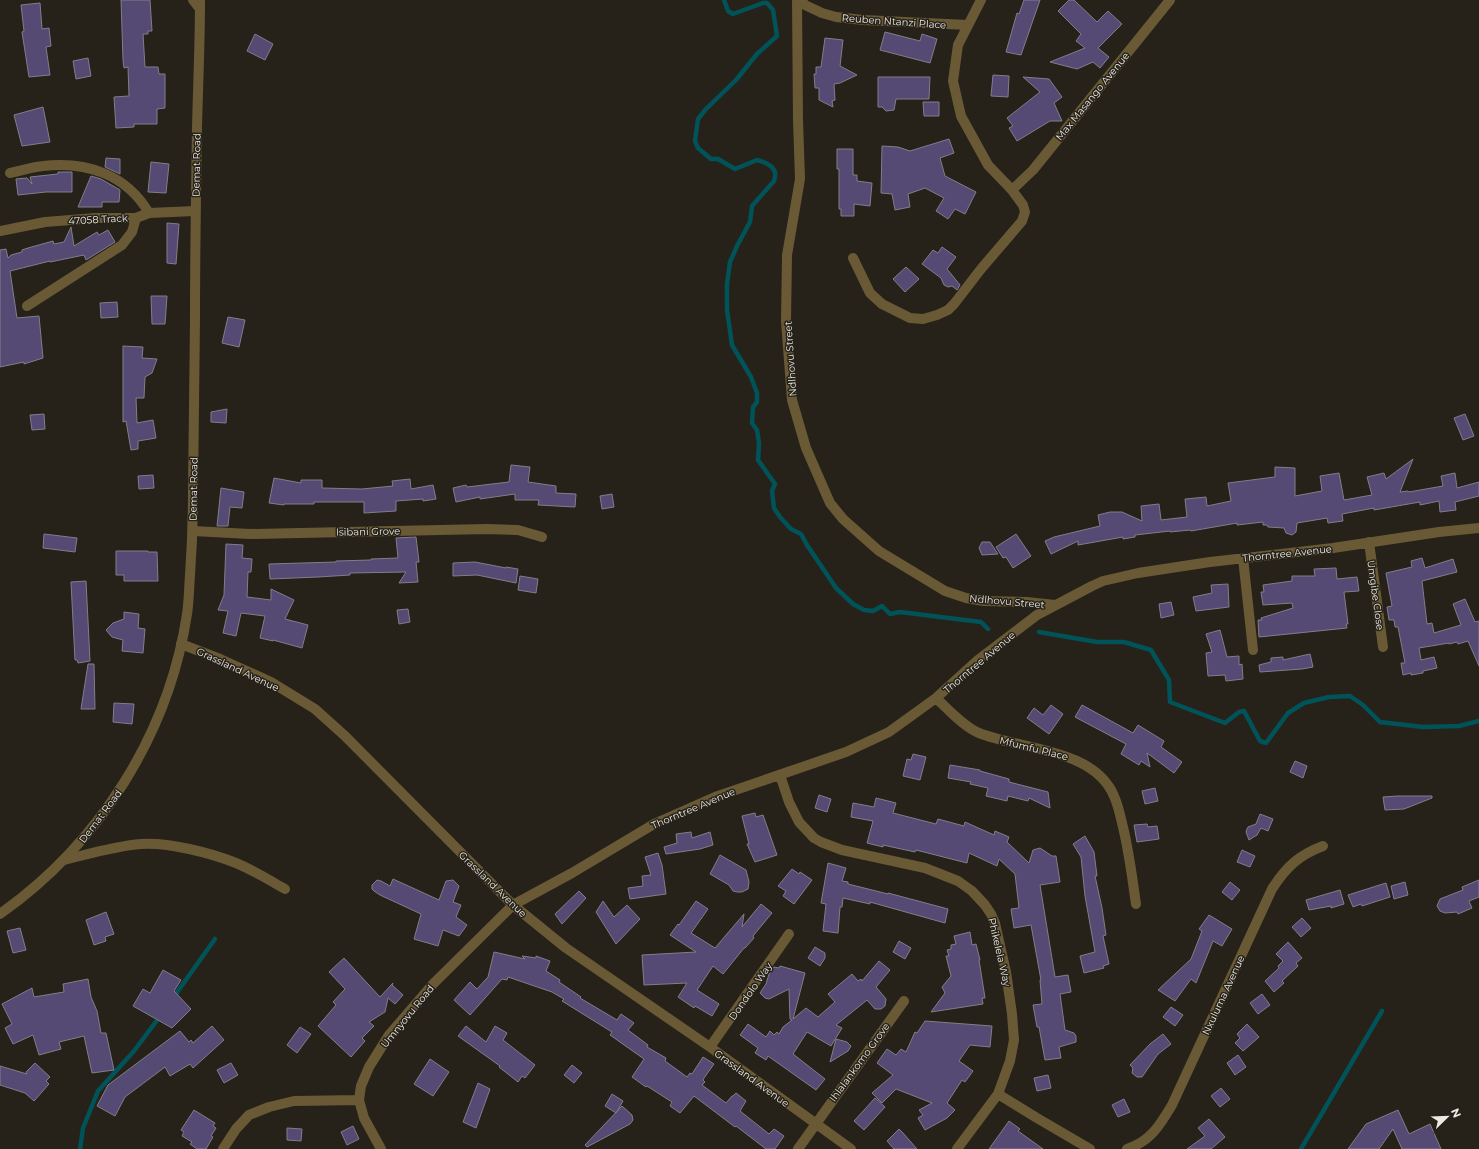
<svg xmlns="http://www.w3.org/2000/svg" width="1479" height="1149" viewBox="0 0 1479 1149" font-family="Montserrat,sans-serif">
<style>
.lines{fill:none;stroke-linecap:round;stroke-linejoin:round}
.stream{stroke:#005358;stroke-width:4.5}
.building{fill:#554a73;stroke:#817e8a}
.minor{stroke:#695a35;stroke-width:10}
.tertiary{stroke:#695a35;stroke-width:10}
.labels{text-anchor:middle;stroke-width:3;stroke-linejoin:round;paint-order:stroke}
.street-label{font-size:10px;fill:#ebe9e3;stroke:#262219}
</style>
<rect width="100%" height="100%" fill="#262219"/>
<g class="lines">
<path class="stream" d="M724,0l4,11 5,3 30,-11h4l6,7 4,26 -20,18 -21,26 -30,29 -8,10 -3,22 3,7 13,11h7l17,10 22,-9c11,3 22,8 17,21l-22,25 -2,16 -12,22 -8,18 -3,22v26l5,35 19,32 6,16v9l-4,5 -1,16 5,7 2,13 -1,17 17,24 -3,7 2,17 6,9 11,12 10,5 6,11 29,43 17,16 11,6 9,1 9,-5 8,8 10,-2 81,10 7,7
M1039,632l58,10h27l27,8 18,30 1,22 55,21 14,-11 5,-1 16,30 6,2 22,-30 16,-10 25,-6 21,-1 13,9 17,17 43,5 36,-1 20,-5
M173,998l42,-59
M80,1149l3,-21 15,-37 36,-40 27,-36
M1301,1149l81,-138"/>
</g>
<path class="building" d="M121,0h29l2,31h-4v3h-5l2,33h13l1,7h6v34l-8,1v15h-23v3l-18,1 -2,-31 15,-1 -1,-29 -4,1 -1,-8z
M1024,0h16l-19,55 -15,-3 11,-39 2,1z
M1069,0h5l23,22 11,-11 14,13 -24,24 11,9 -9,11 -7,-6 -16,7 -27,-7 35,-14 -9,-7 5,-7 -23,-23z
M40,3l2,26 7,-1 2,18 -5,1 4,28 -21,2 -7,-45 2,-1 -3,-26z
M885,32l35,9 2,-7 15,5 -7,24 -50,-13z
M255,34l18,10 -8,16 -18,-9z
M825,38l18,2 -3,26 17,9 -17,8 -6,1 1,16 -3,1 1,6 -14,-7v-12h-4l-1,-14h2v-7h5z
M88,58l3,18 -15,3 -3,-18z
M993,75l16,1 -1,21 -17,-1z
M878,77h52l-1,22h-33l-2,11 -8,1 -4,-4h-4z
M1023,77l26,2 13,18 -8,6 8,18h-12l-33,20 -8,-13 4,-2 -6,-8 33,-26z
M923,102h16v14h-15z
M43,107l7,35 -28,4 -8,-31z
M949,139l5,14 -14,5 5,18 31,16 -11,22 -10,-5 -7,10 -12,-8 8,-13 -19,-10 -17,6 2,13 -15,3 -3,-16 -11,-1 1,-47 16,1 12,4z
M837,149h16v26h4v6l15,2 -2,23 -16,-2v12h-13v-7h-2v-40h-2z
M106,158l14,1v15l-15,-7z
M151,162l18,2 -3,29 -18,-1z
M58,172h14v20h-26l-28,3 -2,-16 11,-1 5,6 -2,-7 28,-3z
M91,176l10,3 19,11 -1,12h-17v5h-24z
M167,223l12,1 -3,40 -9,-1z
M71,227l3,19 23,-14 2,3 9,-5 7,12 -29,18 -2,-5 -34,7v-1l-40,10 7,47 22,-2 4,42 -19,6v-2l-24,5v-117l6,-1 2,9 3,-3 11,-3v-2l6,-2 25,-7 1,3 10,-2z
M942,247l14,10 -9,12 13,16 -3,5 -5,-4 -4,1 -4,-2 -3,-7 -19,-14 11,-14 5,3z
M906,267l13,12 -14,13 -12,-13z
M151,296h16l-2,28h-13z
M117,302l1,15 -17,1 -1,-15z
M228,317l17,3 -6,27 -17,-4z
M123,346l20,1 -1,11 15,1 -5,14 -7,4 -1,21h-8l1,25 16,-3 3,18 -18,3v8l-7,1 -5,-29 -3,1z
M227,409l-1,14 -15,-1v-10z
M44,414l1,15 -13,1 -2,-15z
M1465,414l9,22 -11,4 -9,-22z
M1413,459l-13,33 8,-1 1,1 34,-6 -2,-10 14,-3 2,15 22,-6v14l-24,6 1,8 -16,2 -1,-11 -19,4v-3l-46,8v-2l-32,6 1,7 -15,2 -1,-5 -30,5 -1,9 -4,3 -6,-2 -2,-5 -16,-1 -1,-2h-4v-3l-26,3v-2l-46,8 -1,-1 -20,2v-1l-35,4v2l-12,2v-2l-45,8v-4l-27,13 -6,-13 9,-4 46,-11 -2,-11 12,-3h12l20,9 -1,-15 18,-2 2,16 26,-3 -2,-18 21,-2 1,9 24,-5 -3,-18 47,-6v-10l20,1v28l27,-5 -2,-15 19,-3 5,27 28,-5 -5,-18 17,-4 2,6z
M511,465l19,2 -2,15 28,4v7l20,1 -1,13 -37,-2 1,-5h-24v-6l-35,5v-2l-24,5 -3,-14 13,-3 1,2 42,-5z
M153,475l1,13 -15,1 -1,-13z
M274,478l27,5v-3h21v8l40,1 31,-3 -1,-5 18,-2 1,10 22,-4 3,14 -13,2v-2l-27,2v10l-32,2v-11h-50v2h-30v1l-15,-2z
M221,488l23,4 -2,16 -12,-1 -2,19h-11z
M612,494l2,13 -12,2 -2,-13z
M44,534l33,4 -2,14 -32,-4z
M1016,534l15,22 -18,12 -7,-11 -3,1 -7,-11z
M416,537l3,25h-3l2,20 -19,1 7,-11 -56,1v2l-32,2 -48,2 -1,-15 67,-2v-1l35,-1v-1l27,-1 -2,-20z
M982,542h8l8,12 -16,1 -3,-7z
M226,544l17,1 -1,13 10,1 -1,13h-3l-1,25 24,3v-11l23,11 -9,19 23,6 -6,23 -29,-8v1l-13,-3 5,-22 -24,-3 -5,23 -13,-3 5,-22 -10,-1 6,-15z
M116,551h32v1h9l1,29h-34v-6h-8z
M1422,558l3,10 28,-9 4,13 -35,9 5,43 5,-1 2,10 27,-8 -8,-21 12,-5 10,23 4,-1v45l-11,-25 -10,3 -1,-2 -8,2v-1l-30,5 2,12 13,-3 3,11 -14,3v2l-12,2v-2l-8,2 -2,-12h4l-7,-36h-3l-1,-7h-5l-2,-13 5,-1 -6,-33 26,-6 -1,-6z
M475,562l31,6v-1l12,2 -2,14 -39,-8 -24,1v-13z
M1336,568l1,11 20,-2 2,14 -15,1 4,32h-2l1,4 -88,9 -1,-17h4l-1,-2 32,-10 -1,-5 -29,2 -2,-13h3l-1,-7 29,-4v-5h23l-1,-7z
M520,576l18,3 -2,14 -18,-3z
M86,581l4,80 -12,2 -1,-3h-2l-4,-78z
M1228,584l1,23 -33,4 -3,-14 19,-4 -1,-8z
M1171,602l3,13 -13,3 -2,-14z
M408,609l2,13 -11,2 -2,-14z
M124,612l15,2 -1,14 7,1 -2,24 -21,-2 1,-11 -11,-3 -6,-7 7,-7 11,-4z
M1220,630l7,27 12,-1v9l3,-1 1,15 -17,2 -1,-6 -17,1 -2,-23 6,-1 -6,-18z
M1310,654l3,13 -11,2 -42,3 -1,-7 12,-3v-4l12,-1v3z
M88,664h6l1,45h-14z
M114,703l20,1 -2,20 -19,-2z
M1051,705l12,9 -14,20 -22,-16 7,-10 9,7z
M1082,705l51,28 5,-8 26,16 -3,6 21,15 -8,11 -27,-20 3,14 -9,-6 -2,4 -18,-11 5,-10 -51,-27z
M913,754l13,3 -6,23 -17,-4 4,-17 4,1z
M1295,761l12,5 -4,12 -13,-6z
M950,765l30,5v1l29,8v3l39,10 2,16 -21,-10 -1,3 -20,-5 -1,5 -21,-5 2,-8 -18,-4 1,-2 -23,-4z
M1155,788l3,13 -13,3 -3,-13z
M819,795l12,4 -4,13 -12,-4z
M1397,796h35v2l-28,11 -19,1 -2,-13z
M876,798l20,5 -3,10 43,11 2,-5 26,7 1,-4 29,13 1,-4 14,6 -2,5 22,21 4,-13 7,-2 12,8h4l4,26 -20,3 15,92 13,-2 3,17 -11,2 5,36 9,3 2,3v6l-17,5 2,11 -16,2 -6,-33h-2l-4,-22 9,-1 -2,-24h1l-10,-55 -17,3 -3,-19 8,-1 -4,-34 -16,-15 -2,7 -28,-13 -2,10 -51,-13 -1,2 -32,-7v2l-16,-4 6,-22 -22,-4 2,-14 21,4z
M755,813l1,4 7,-2 14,40 -22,7 -8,-18h2l-7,-28z
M1260,814l13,5 -5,12 -7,-3 -4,7 -8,5 -3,-8 1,-3 1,-2 8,-3z
M1147,824l1,3 9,-1 2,13 -22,3 -3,-17z
M691,832l1,6 18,-6 3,13 -13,4 -34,5 -2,-7 13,-4 -1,-9z
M1085,836l9,16 3,24h-2l7,32 4,27 -3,1 6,28 -6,2 1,2 -20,5 -4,-17 15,-4 -10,-56 -4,-39 -8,-13z
M1242,850l13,6 -5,11 -13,-5z
M658,853l4,12 4,29 -36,5 -2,-11 15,-2 -1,-10 9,-1 -6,-18z
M720,855l26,15 3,12 -1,7 -6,3h-5l-4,-1 -4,-6 -19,-11z
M828,863l18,5 -4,13 6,1v2l40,10v-1l60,16 -3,14 -75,-21v2l-27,-6 -1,9h-2l-2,26 -15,-2 3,-27 -5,-1z
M792,869l7,5 1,-2 12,8 -18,24 -11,-8 3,-5 -8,-5z
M393,879l46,21 7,-19 7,-1 6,6 -6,16 8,3 -5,12 11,8 -8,11 -16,-6 -5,16 -24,-7 7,-25 -41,-19 -6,-4 -2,-2v-4l5,-5 4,1 9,5z
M1479,880v17l-10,4 3,7 -14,6 -1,-2 -12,1 -5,-2 -3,-5 3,-7 23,-9 -1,-3z
M1230,882l10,8 -8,10 -10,-8z
M1405,882l3,13 -14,4 -3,-13z
M1386,883l4,14 -28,9 -1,-2 -8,3 -5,-12z
M1340,890l4,14 -13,4v-2l-22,4 -3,-10z
M579,891l7,7 -24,26 -7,-10z
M603,901l11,16 13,-12 13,14 -24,25 -20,-32z
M696,901l12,8 -17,24 24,15 29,-34 -2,13 19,-23 11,9 -19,23 1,2 -9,10h-1l-21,26 -10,-8 -16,24 22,14 -7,12 -17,-10 -1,2 -16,-11 9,-14 -43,2 -2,-30 54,-3 -26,-17 8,-11 1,1z
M106,912l8,22 -9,3 1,4 -12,4 -8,-25z
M1209,915l23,14 -10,17 -9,-5 -17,42 -5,-4 -16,22 -17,-11 33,-31 11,-28 -3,-2z
M1302,918l9,10 -10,9 -9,-10z
M20,928l6,22 -13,3 -6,-22z
M970,932l2,13 4,-1 4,16h-1l6,38h-3l1,6 -52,8 14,-19 -3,-6 9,-11 -5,-20h3l-2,-6 4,-1v-4l5,-1 -2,-8z
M899,941l12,7 -6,11 -12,-7z
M1288,942l14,16 -6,5 2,3 -16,15 2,2 -10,9 -9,-11 14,-13 -1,-2 5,-5 -7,-7z
M815,947l10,6v5l-5,8 -12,-8z
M494,952l31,7 -3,-3 14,2v-2l14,5 -4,10 14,9 -1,2 22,15 -1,1 37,22 4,-6 13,9 -6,7 20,15 -1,2 19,11 -1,3 22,16 3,-4 2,1 11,-17 11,7 -10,14 -1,2 2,2 -3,3 24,18 6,-7h1l3,-3 10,8 -6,10 29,23 5,-5 10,7 -9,13h-9l-30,-23 -1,1 -41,-31 -14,17 -10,-7 2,-4 -25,-16 -1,1 -14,-10 12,-18 -34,-24 2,-3 -50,-31 2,-2 -12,-7 -44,-15 -1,3 -5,-1 -32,36 -16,-15 16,-18 7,7 11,-12z
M344,958l36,39 13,-14 -1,2 11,10 -8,9 -7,-6 -3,14 -16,10 5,4 -12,12 3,3 -14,16 -33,-31 18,-21 -3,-3 12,-13 -16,-17z
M879,961l11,9 -14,17 10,12 -1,7 -4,3h-6l-8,-9 -31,25 6,3 -11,18 -24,-14 -14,22 32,25 -9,11 -48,-34 -2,4 -11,-7 3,-5 -18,-13 8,-11 18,13 4,-6 4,4 3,-3 2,2 4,-7 9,-7 -2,-1 -1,-30 -20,10 -4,-1 -5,-5 6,-9 3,-10 5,-7 5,1 1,-2 25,7 -12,46 13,-11 12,9 17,-15 -7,-8 24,-20 6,7 3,-2 1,2z
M163,970l18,10 -7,11 17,18 -19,19 -39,-22 10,-17 7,4z
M88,979l3,18 6,14 4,22h5l8,37 -22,3 -8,-37 -25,6 2,7 -22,6 -6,-20 -20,9 -8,-16 7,-4 -10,-20 30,-16 2,9 30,-5 -1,-8z
M1262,994l8,11 -12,9 -8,-11z
M1171,1007l12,8 -8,11 -12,-9z
M925,1021l67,5 -2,21 -20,-2 -11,16 14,10 -8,11 -3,-2 -15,23 8,7 -8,8 -22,12 -7,-12 5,-3 -4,-5 13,-7 -36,-14 -14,14 -10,-10 21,-18 -16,-12 10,-14 9,6 5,-6 5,3 9,-20 2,1z
M1247,1024l12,13 -16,14 -8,-8 5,-5 -3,-4z
M212,1026l12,14 -31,28 -3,-4 -20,12 -5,-9 -40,30 -10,19 -18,-10 11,-21 72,-54 9,11 2,-2 2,3z
M466,1026l20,16 9,-16 12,7 -4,7 32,25 -10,13 -3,-2 -4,6 -19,-15 1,-1 -42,-30z
M300,1027l11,7 -14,19 -10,-8z
M1163,1034l8,10 -13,10 -16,23h-5l-5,-4 1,-5 -3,-3 20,-21z
M836,1039l11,3 4,4 -3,5 -18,11z
M1238,1055l8,12 -11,8 -8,-12z
M430,1059l19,13 -16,24 -19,-12z
M35,1063l15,14 -4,4 3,3 -15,17 -9,-8 -25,-8v-19l27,8 -1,-2z
M231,1063l7,12 -14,8 -7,-13z
M572,1065l10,8 -8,10 -10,-8z
M1048,1075l3,13 -14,3 -3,-13z
M478,1083l12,6 -14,39 -13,-6z
M1221,1088l9,11 -10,8 -9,-11z
M612,1094l11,7 -7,12 -11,-7z
M875,1098l10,9 -21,23 -10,-9z
M1124,1099l6,13 -12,5 -6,-12z
M622,1106l10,9 1,5 -3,4 -43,23 -2,-2z
M194,1110l21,13 -2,3 3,2 -5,8 2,1 -7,12h-9l-7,-5 2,-2 -10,-6 2,-4 -3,-2z
M1398,1110l11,24 21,-10 11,25h-39l-9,-20 -14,20h-31l18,-25z
M1209,1119l16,18 -14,12h-24l18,-13 -7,-8z
M1009,1121l11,8 -2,2 25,18h-54z
M353,1126l6,13 -12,6 -6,-13z
M287,1128l15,1 -1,12 -14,-1z
M899,1129l4,4 14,16h-23l-7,-8z"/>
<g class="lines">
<path class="minor" d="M193,0l7,9
M797,0l1,120 2,59 -13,76 -1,66 6,79 14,48 24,55 13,16 36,32 66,40 21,7 18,3 42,1 29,3
M801,0l4,5 17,8 14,4 27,3 105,5
M10,173c11,-2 22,-6 33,-7 43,-5 83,8 106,47
M1012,190l21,-20 137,-170
M0,231l45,-9 51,-4h40l13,-5 46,-2
M853,258l17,35 12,11 28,14 13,1 14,-4 11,-5 6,-6 27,-35 41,-48 3,-9 -2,-7 -11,-15 -24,-25 -27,-49 -8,-35 5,-36 23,-45
M27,306l95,-61 10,-13 4,-14
M193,531l57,3 237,-5 31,1 24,7
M1369,542l14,105
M1243,558l10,92
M181,644l39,15 51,23 44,27 30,27 168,169 53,43 144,99 141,102
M936,698c12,11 28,29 43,35 42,17 115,15 135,63 4,9 6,18 8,27 7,27 10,54 14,81
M780,775l9,27 10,20 15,16 7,4 21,8 83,18 33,13 14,10 13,14 6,9 4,9 11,49 6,42 2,26 -4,21 -12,33 -41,55
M64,860c25,-6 51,-14 77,-16 27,-2 70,9 95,19 17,7 33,17 49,26
M710,1047l79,-113
M998,1094l39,24 53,31
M223,1149l13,-20 13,-14 20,-8 25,-6 65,-1
M381,1149l-17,-31 -5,-18 2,-14 8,-19 20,-32 44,-51 80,-79 59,-32 82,-49 61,-27 131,-45 43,-20 47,-34 42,-38 59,-45 55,-29 11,-5 35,-8 72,-11 123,-14 106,-16 40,-4
M798,1149l106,-148
M1127,1149c24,-8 33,-24 45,-44l100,-216c14,-22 27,-34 51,-43"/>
<path class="tertiary" d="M0,914c99,-70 169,-180 187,-300 2,-13 2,-26 3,-39 2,-28 3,-56 3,-84 1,-57 1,-114 2,-172 0,-64 1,-127 2,-191 1,-43 3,-85 3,-128"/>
</g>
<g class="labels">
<g class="street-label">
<text transform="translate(894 21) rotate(4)" y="4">Reuben Ntanzi Place</text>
<text transform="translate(1092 96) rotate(-51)" y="4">Max Masango Avenue</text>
<text transform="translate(196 165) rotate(-89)" y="4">Demat Road</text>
<text transform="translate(98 219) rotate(-3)" y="4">47058 Track</text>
<text transform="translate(790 359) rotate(-94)" y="4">Ndlhovu Street</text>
<text transform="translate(193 489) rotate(-89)" y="4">Demat Road</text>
<text transform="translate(368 531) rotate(-1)" y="4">Isibani Grove</text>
<text transform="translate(1287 553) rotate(-6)" y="4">Thorntree Avenue</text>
<text transform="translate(1376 595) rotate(82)" y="4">Umgibe Close</text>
<text transform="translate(1007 601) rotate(5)" y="4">Ndlhovu Street</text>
<text transform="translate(979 662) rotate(-40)" y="4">Thorntree Avenue</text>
<text transform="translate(238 669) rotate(25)" y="4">Grassland Avenue</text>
<text transform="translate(1034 748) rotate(14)" y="4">Mfumfu Place</text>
<text transform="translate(693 808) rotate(-23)" y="4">Thorntree Avenue</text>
<text transform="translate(100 816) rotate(-53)" y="4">Demat Road</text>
<text transform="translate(493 884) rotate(44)" y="4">Grassland Avenue</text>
<text transform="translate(1000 952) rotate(77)" y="4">Phikelela Way</text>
<text transform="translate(750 991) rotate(-55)" y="4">Dondolo Way</text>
<text transform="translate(1223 995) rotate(-65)" y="4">Nxuluma Avenue</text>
<text transform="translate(407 1016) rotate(-51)" y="4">Umnyovu Road</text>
<text transform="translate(859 1062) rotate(-54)" y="4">Ihlalankomo Grove</text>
<text transform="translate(752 1078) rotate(36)" y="4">Grassland Avenue</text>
</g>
</g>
<g transform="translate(1447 1117) rotate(67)" stroke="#262219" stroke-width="3" paint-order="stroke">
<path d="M0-3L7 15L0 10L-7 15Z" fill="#ebe9e3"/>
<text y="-6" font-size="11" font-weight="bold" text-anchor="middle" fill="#ebe9e3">N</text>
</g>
</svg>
